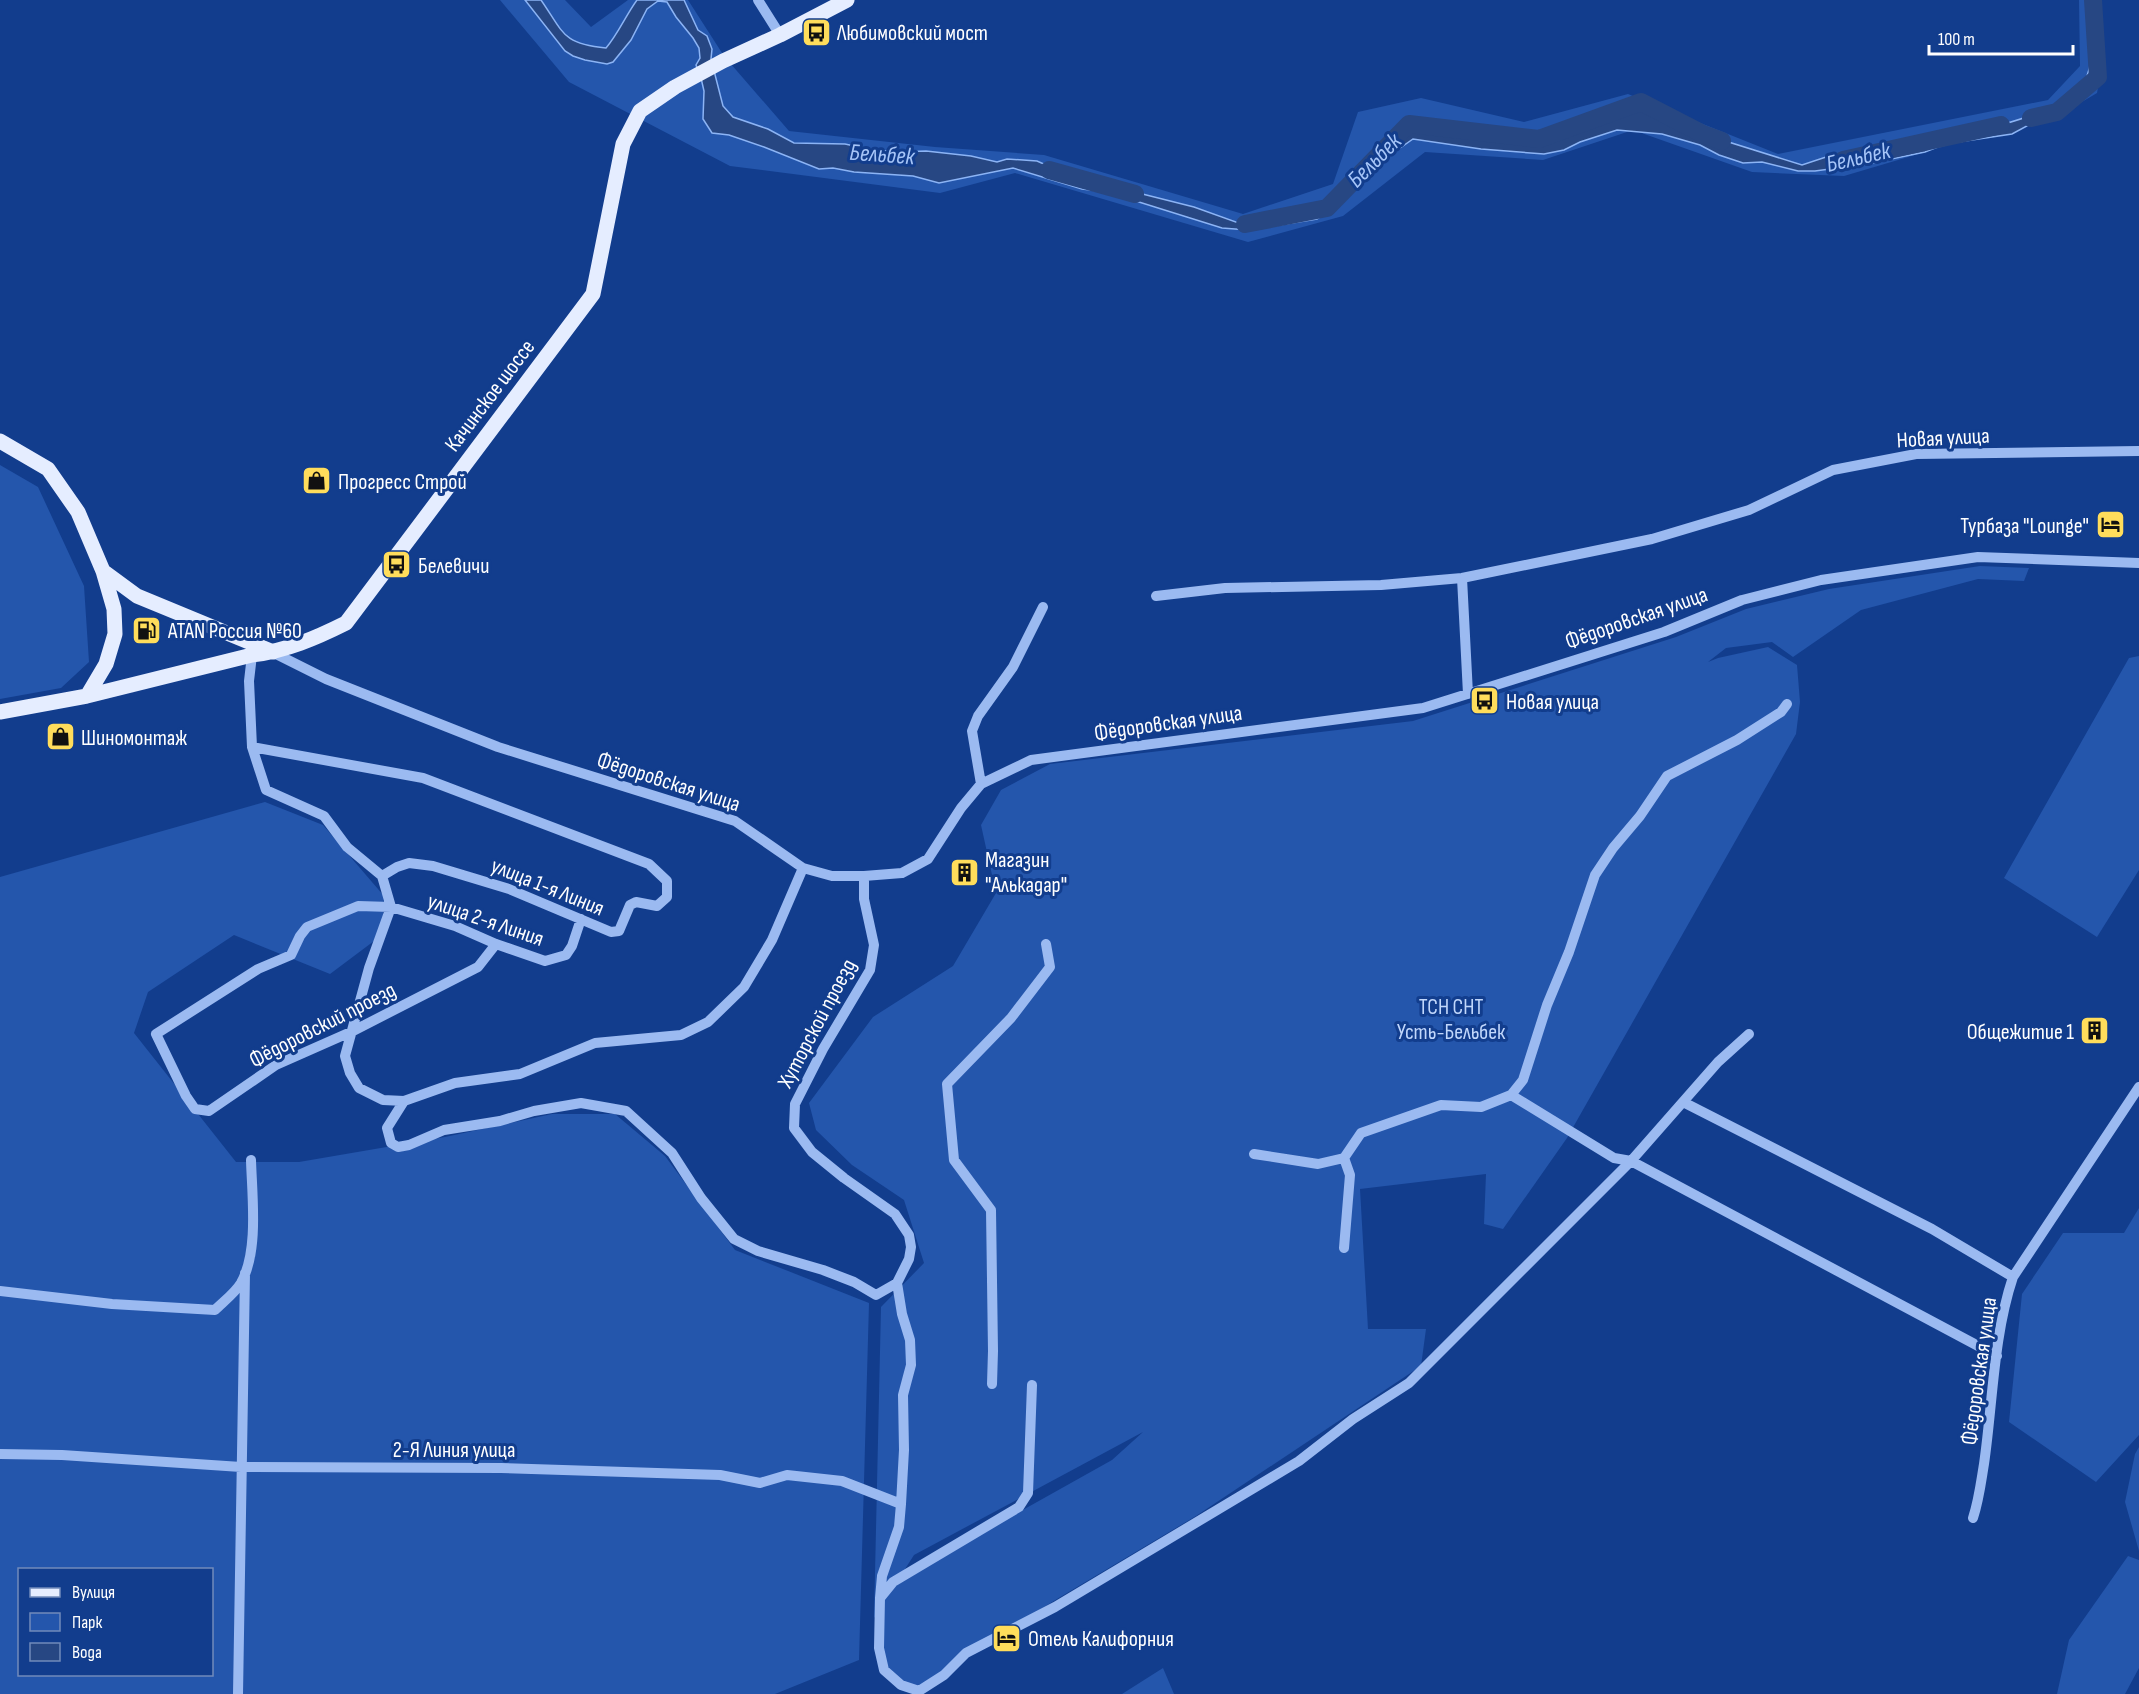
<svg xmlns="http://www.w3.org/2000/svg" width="2139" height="1694" viewBox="0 0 2139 1694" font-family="'Sofia Sans Condensed',sans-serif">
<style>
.green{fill:#2456ac;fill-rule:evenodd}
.water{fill:#274783;stroke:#8cb4f5;stroke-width:1.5}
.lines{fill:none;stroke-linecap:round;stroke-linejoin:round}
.river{stroke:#274783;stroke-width:18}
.minor{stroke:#9bbaf1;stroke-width:10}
.major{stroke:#e5edff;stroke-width:15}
.labels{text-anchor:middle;stroke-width:6;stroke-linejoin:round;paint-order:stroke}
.poi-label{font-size:22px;fill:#fff;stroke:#123d8d;text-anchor:start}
.street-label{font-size:22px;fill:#fff;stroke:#123d8d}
.park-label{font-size:22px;fill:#c1d7fc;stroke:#123d8d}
.water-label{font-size:24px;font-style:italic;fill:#a6c5f8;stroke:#123d8d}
</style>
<rect width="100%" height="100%" fill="#123d8d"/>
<path class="green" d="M500,0h65l26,27 37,-27h60l36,56 65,75 146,16 109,8 199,59 90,-30 25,-72 63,-14 103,24 104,-28 150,60 270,-54 32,-34 -1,-66h21l3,60 -6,33 -27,16 -226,67 -92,-4 -119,-42 -90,30 -118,-8 -82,64 -95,26 -233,-69 -75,20 -210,-27 -161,-84z
M0,465l38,22 46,99 5,76 -28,26 -61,11z
M1980,566l49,2 -5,13 -46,-2 -117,31 -68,47 -21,-15 -46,6 -18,14 10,-4 50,-11 29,18 3,37 -4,32 -229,404 -64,91 -19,-5 2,-50 -126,15 8,140h58l-5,37 -225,150 -139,83 -112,70 -26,19c-46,-15 -38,-40 -38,-81l-7,11 7,-311 43,-44 -20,-63 -52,-35 -36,-35 -7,-27 64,-86 80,-51 43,-73 -15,-68 20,-35 49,-26 363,-43 263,-84 70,-28 83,-20zM1143,1432l-31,28 -214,120 16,-25z
M2139,656v214l-42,67 -93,-59 125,-220z
M265,802l58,23 61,71 -2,39 -52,39 -96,-39 -86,57 -14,41 102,129h63l146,-25 107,-23h63l50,42 70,94 134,53 -10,357 -84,34h-775v-817zM20,1570h192v104h-192z
M2139,1208v227l-43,47 -87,-60 13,-128 41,-61h61z
M2139,1447v104l-14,-49 10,-48z
M2128,1556l11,4v108l-14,26h-68l12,-54z
M1163,1668l11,26h-52z"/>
<path class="water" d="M525,0h16c23,33 21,44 65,48 12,-14 20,-33 31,-48h47l14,30 9,6 5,13 -1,10 12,47 10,11 35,12 26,14 51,1 28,6 26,2 27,-1 45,5 26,6 10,-3 30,2 34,15 123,31 50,18 10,-8 16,3 45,-10 11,-4 27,-29 14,-10 42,-43 130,15 102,-37 62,32 99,31 24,-8 33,-3 6,1c59,-13 122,-22 178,-44 10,-4 36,-21 41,-29 14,-24 4,-57 2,-82h11l3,62 -8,29 -80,43 -67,10 -20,8 -58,12 -52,7h-17l-36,-9 -19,1 -24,-8 -19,-10 -38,-11 -45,-4 -37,12 -16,8 -20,4 -63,-5 -68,-10 -20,14 -63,57 -13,9 -69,11 -26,-2 -115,-36 -25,-3 -69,-21 -74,15 -26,-7 -59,-4 -21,-4 -14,1 -55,-22 -35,-12 -17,-2 -9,-14 1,-28 -3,-13 -5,-13 4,-7 -1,-10 -6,-10 -17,-21 -9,-15 -9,-1 -11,8 -16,31 -18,22 -6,2 -22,-4 -12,-4 -8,-5z"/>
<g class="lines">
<path class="river" d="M2031,118l26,-6 41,-35 -5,-77
M1843,160l158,-35
M1049,170l86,24
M1245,224l82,-16 82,-84 130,15 102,-37 62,32 19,7"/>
<path class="minor" d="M758,0l22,35
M1462,578l6,116
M1156,596l69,-8 156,-3 81,-7 190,-39 97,-29 84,-40 83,-16 223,-3
M274,653l52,26 172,68 237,74 68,47 29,8h32l38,-3 26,-14 33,-51 20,-24 50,-24 392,-52 241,-76 78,-32 79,-20 157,-23 161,6
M252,655l-3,26 3,66 14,43 58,26 23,31 35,29 9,31 -22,61 -24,88 5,17 9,15 24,12 21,1 51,-18 65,-9 75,-31 86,-8 27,-13 36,-35 28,-47 31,-72
M252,747l171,31 226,86 18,17v16l-10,9 -21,-4 -6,3 -11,26 -8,1 -102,-43 -76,-23 -24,-3 -12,4 -15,9
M981,784l-9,-53 6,-15 35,-49 30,-60
M864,876v23l10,46 -4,25 -47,79 -28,55 -1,24 18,24 32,26 51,36 14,21 2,12 -2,12 -12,24 5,31 8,26 1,25 -8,30 1,55 -3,54 -2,23 -17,49 -2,22
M496,944l-18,23 -125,64 -77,34 -67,46 -14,-2 -9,-13 -30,-62 102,-65 33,-14 9,-19 7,-9 51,-21 33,1 64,19 41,18 49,17 21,-6 6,-9 9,-27
M1511,1095l103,63 17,3 366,195
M404,1101l-17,27 4,15 7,4 11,-2 35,-15 56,-9 34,-10 47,-8 45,8 46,42 29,45 33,41 24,12 65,19 31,12 22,13 21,-12
M1683,1102l249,127 81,48
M1254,1154l64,10 26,-6 17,-25 80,-28 40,2 30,-12 12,-15 24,-75 22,-53 26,-77 18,-27 27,-32 27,-40 70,-36 44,-28 6,-8
M1344,1248l6,-73 -6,-17
M0,1291l112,13 103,6c8,-8 20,-17 26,-27 18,-32 11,-87 10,-123
M992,1384l1,-33 -2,-141 -37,-50 -7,-76 64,-66 39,-51 -4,-23
M1032,1385l-4,108 -9,14 -126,75 -13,16 -1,50 5,22 17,15 18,6 25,-16 22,-22 89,-46 244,-146 54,-42 56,-36 222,-222 87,-99 31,-28
M0,1454l62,1 179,12 260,1 219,7 40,8 27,-8 55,6 59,23
M1973,1518c6,-18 8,-36 11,-54 9,-62 9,-127 29,-187l126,-190
M238,1694l7,-421"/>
<path class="major" d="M0,441l48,28 30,43 25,59 11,38 1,25 -9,30 -19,32
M103,571l34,25 136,56
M0,712l87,-16 165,-41c34,-4 64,-17 94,-32l247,-329 30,-150 17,-33 35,-24 48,-26 57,-26 67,-35"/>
</g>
<defs>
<symbol id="bus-square" viewBox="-11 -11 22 22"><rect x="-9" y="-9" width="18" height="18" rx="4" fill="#ffdd5b" stroke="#123d8d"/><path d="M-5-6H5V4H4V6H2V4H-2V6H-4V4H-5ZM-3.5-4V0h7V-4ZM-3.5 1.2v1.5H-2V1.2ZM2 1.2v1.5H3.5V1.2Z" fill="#111"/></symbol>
<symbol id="shop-square" viewBox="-11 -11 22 22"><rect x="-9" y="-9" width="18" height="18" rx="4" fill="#ffdd5b" stroke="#123d8d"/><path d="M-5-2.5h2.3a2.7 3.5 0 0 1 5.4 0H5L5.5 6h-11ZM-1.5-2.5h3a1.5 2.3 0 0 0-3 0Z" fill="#111"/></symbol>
<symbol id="hotel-square" viewBox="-11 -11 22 22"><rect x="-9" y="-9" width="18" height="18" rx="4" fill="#ffdd5b" stroke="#123d8d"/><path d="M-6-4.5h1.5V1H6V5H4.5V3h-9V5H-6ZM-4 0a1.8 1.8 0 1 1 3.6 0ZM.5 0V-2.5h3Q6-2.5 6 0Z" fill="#111"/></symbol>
<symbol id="fuel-square" viewBox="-11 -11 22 22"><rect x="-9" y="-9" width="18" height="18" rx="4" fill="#ffdd5b" stroke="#123d8d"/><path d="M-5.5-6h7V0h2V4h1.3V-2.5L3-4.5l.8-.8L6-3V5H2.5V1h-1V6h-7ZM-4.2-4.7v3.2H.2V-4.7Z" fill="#111"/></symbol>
<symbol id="building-square" viewBox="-11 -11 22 22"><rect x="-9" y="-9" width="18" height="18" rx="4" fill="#ffdd5b" stroke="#123d8d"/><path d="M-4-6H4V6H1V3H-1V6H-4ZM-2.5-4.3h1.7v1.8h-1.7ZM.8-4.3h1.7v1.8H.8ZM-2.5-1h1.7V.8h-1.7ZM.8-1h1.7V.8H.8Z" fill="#111"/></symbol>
</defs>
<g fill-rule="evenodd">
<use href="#bus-square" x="800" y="16" width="33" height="33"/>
<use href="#shop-square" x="300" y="464" width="33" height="33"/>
<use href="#hotel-square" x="2094" y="508" width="33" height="33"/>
<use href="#bus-square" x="380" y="548" width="33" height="33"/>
<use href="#fuel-square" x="130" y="614" width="33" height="33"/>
<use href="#bus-square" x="1468" y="684" width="33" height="33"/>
<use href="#shop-square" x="44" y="720" width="33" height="33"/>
<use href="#building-square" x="948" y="856" width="33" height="33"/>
<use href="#building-square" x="2078" y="1014" width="33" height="33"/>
<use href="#hotel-square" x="990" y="1622" width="33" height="33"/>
</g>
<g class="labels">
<g class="poi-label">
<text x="837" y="40">Любимовский мост</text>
<text x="338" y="489">Прогресс Строй</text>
<text x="2089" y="533" text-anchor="end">Турбаза "Lounge"</text>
<text x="418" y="573">Белевичи</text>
<text x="168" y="638">ATAN Россия №60</text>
<text x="1506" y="709">Новая улица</text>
<text x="81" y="745">Шиномонтаж</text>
<text x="985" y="867">Магазин<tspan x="985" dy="25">"Алькадар"</tspan></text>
<text x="2074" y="1039" text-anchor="end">Общежитие 1</text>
<text x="1028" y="1646">Отель Калифорния</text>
</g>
<g class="street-label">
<text transform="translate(489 395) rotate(-53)" y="8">Качинское шоссе</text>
<text transform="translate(1943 437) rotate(-3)" y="8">Новая улица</text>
<text transform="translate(1636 617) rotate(-19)" y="8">Фёдоровская улица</text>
<text transform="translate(1168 722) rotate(-8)" y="8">Фёдоровская улица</text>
<text transform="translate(669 781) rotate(18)" y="8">Фёдоровская улица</text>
<text transform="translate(548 886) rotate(22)" y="8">улица 1-я Линия</text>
<text transform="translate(486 919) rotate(19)" y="8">улица 2-я Линия</text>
<text transform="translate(816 1023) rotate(-62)" y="8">Хуторской проезд</text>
<text transform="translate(322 1024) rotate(-27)" y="8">Фёдоровский проезд</text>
<text transform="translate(1978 1371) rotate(-82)" y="8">Фёдоровская улица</text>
<text x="454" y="1457">2-Я Линия улица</text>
</g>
<g class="park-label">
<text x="1451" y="1014">ТСН СНТ<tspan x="1451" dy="25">Усть-Бельбек</tspan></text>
</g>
<g class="water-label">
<text transform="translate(882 154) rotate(4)" y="8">Бельбек</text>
<text transform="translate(1858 157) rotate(-13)" y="8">Бельбек</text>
<text transform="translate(1374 160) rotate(-45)" y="8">Бельбек</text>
</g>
</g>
<rect x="18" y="1568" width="195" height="108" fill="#123d8d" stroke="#718bbb" stroke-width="1.5"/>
<rect x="30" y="1588" width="30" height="9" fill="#e5edff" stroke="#718bbb" stroke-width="1.5"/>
<text x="72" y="1598" font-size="18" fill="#ffffff">Вулиця</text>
<rect x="30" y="1613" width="30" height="18" fill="#2456ac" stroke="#718bbb" stroke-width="1.5"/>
<text x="72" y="1628" font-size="18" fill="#ffffff">Парк</text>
<rect x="30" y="1643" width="30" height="18" fill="#274783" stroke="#718bbb" stroke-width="1.5"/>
<text x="72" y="1658" font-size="18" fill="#ffffff">Вода</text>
<path d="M1929 45v9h144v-9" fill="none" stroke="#ffffff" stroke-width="3"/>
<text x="1938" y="45" font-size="18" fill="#ffffff" stroke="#123d8d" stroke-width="4.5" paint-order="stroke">100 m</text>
</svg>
